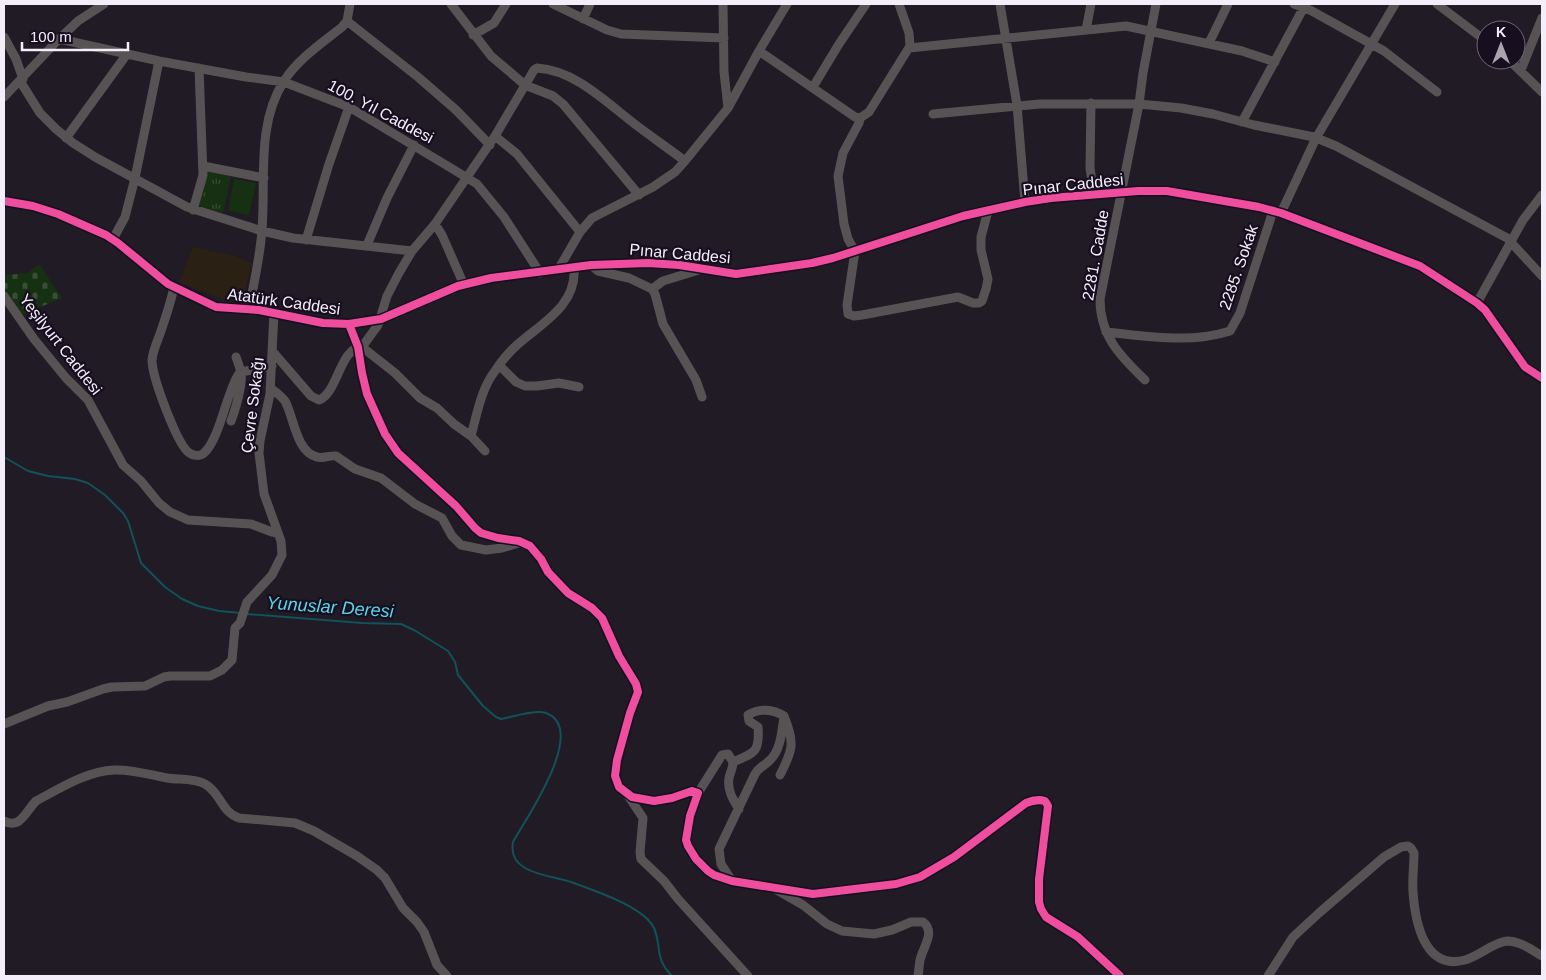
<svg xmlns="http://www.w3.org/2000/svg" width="1546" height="980" viewBox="0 0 1546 980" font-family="Helvetica,sans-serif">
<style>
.education{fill:#2a2014}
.grass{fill:url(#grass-tufts)}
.cemetery{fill:url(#cemetery-stones)}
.pitch{fill:#163012}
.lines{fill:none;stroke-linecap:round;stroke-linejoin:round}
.stream{stroke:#11525b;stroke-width:2}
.minor{stroke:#575355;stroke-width:9}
.cycleway-casing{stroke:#170e1f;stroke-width:11}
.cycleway{stroke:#ef4d9e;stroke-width:8}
.labels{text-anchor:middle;stroke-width:4.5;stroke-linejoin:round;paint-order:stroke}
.street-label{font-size:16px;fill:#f4eefa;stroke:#170e1f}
.water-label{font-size:18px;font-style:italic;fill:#57d6e8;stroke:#170e1f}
</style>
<defs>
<pattern id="grass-tufts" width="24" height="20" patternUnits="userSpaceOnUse" patternTransform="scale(1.25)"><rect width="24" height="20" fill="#163012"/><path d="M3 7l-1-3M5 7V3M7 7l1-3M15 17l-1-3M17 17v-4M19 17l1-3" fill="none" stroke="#384e35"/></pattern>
<pattern id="cemetery-stones" width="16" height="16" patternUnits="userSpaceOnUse" patternTransform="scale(1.25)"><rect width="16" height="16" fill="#163012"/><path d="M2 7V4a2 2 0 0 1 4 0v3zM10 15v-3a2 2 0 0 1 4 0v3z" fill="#384e35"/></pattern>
</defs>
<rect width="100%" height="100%" fill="#201b24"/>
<path class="education" d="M193,247l42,9 17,7 -9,36 -14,3 -50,-20z"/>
<path class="grass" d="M208,171l23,5 -8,37 -24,-7z"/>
<path class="cemetery" d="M39,264l23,34 -41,17 -17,-24v-14l2,-2 22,-2z"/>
<path class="pitch" d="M234,179l22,4 -7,32 -21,-4z"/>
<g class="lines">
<path class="stream" d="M4,457l24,14 20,5 27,3 13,4 17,12 18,18 5,8 13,42 24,24 17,12 16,7 21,5 22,2
M246,614l116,9 39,1 13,6 34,21 7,11 3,13 25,31 13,11 5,2c11,-2 35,-10 45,-6 43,16 -21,107 -33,129 -6,32 37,33 58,40 11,4 22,8 32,12 15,6 44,19 51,34 8,19 0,30 18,48"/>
<path class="minor" d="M451,4l40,52 34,29 28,11 10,8 76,91
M553,4l54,26 14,4 103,4
M723,4l1,68 4,36
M1000,4l17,101 8,97
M1294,4l16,6 74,41 53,41
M1437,4l49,37
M583,19l7,-15
M347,21l71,56 38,33 34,35
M1086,30l5,-26
M473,35l21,-12 12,-19
M4,37l12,22 7,20
M58,40l20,-19 26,-17
M1209,43l19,-39
M909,48l217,-22 116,25 33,11
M759,51l96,66 5,1 9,-6 41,-66 -1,-13 -10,-29
M1509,60l33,32
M1521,70l21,-52
M20,81l20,32 16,16 17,14 22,14 92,50 75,24 31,7 119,13
M813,87l26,-43 27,-40
M4,97l54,-57h6l95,21 87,16 38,5 65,25 102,61 26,16 27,33 36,56
M1091,103l-1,65 4,26
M933,114l107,-10h99l42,4 32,6 41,11 60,12 22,9 171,92 35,38
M860,118l-1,5 -16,30 -5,23 6,48 4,15 7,12 -8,54 1,9 6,2 8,-1 96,-18 15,6h6l3,-2 4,-12 2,-10 -7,-29v-13l7,-26
M1242,122l62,-115
M495,136l22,18 63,78
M66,138l61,-84
M203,166l61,12
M4,201l29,5 25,8 48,21 12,8 50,41 48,23 43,3 64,13 26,1 32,-5 77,-33 33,-8 100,-13 57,-2 31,2 57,9 76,-11 21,-5 130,-42 62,-14 26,-4 87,-7h29l92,16 22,6 139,53 57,37 8,7 40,57 17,11
M193,210l10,-35 -4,-107
M1281,213l35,-75 79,-134
M435,224l7,11 22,50
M113,239l12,-22 10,-39 24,-117
M306,240l23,-76 20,-57
M367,245l20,-47 27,-53
M591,265l7,6 31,7 23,11 3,5 8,30 33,56 6,17
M558,270l22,-38 12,-14 61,-31 22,-15 10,-11 43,-53 31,-57 28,-47
M174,287c-3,15 -8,29 -13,44 -3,9 -8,19 -9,29 0,17 24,81 36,92 5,4 13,5 17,0 15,-15 21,-57 33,-77l3,-3 31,-6
M652,289l11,-8 39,-12
M4,296l30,43 32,39 22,22 35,65 18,16 18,22 11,9 18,8 63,4 21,8 6,1
M1477,303l46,-83 19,-25
M249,309c5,-26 11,-52 13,-79 4,-49 -6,-106 22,-149 14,-22 38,-38 58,-54l5,-6 3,-17
M349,324l9,23 4,26 5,21 18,40 13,19 58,53 19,22 6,5 17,5 21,3 11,5 11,13 7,13 20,21 24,15 10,10 17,38 17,28 2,8 -8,21 -13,47 -2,16 4,11 13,10 22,4 18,-3 20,-7 6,2 -8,23 -4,24 2,6 8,13 12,12 6,4 18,6 81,13 83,-10 24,-7 34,-20 72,-54c7,-3 12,-4 19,-2l3,5 -9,73v23l2,7 5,8 32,20 42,39
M1106,332c40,4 84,12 124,-1l10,-18 33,-102
M362,347l16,-22 9,-29 12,-23 13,-22 23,-27 60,-88 39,-66 3,-2c38,2 70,35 99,57 16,12 33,24 49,36
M273,352l38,44 8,4c19,-7 21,-53 43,-53l33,26 25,25 17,10 17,16 17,12 14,15
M499,365l17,17 9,4h12l22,-3 20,4
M1145,380c-25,-24 -45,-44 -45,-81l39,-195 4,-31 13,-69
M270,388c6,4 11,8 15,13 9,16 11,51 32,56 6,2 13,-2 19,-1l19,13 26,9 34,26 27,14 10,18 9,9 25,5 16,-2 20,-6
M231,421c4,-10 12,-37 10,-48 -1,-5 -3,-11 -5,-16
M471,436c6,-22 10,-47 24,-65 6,-9 14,-19 22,-26 25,-22 60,-40 57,-77
M4,724l44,-18 19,-4 36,-13 9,-2 33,-1 19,-9 6,-1h40l12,-6 10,-10 3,-32 5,-5 7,-21 25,-27 10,-20 -1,-14 -17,-47 -5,-41 1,-12 10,-47 4,-82
M733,762c21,-9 27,-9 25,-35l-9,-6 -1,-6c11,-7 25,-6 36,1 11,27 9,34 -4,59
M698,793l24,-38 6,-1 5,8c0,6 -3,11 -4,16 -2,12 4,22 10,31
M627,794l16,24 -3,34 1,7 23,22 14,18 70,77
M4,821c16,9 22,-10 32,-20 23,-12 51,-30 78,-31 18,-1 36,5 53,8 13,2 26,0 38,6 16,9 16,28 34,34l56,5 19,8 43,25 20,14 8,8 18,30 14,14 7,10 13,33 10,11
M732,881l-11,-17 -2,-15 36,-75c4,-7 9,-8 14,-13 12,-10 13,-31 15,-45
M777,890l26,15 24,19 15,7 32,3 18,-4 19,-8h12c13,10 0,25 -3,38 -1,5 -1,11 -2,16
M1268,976l25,-39 26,-24 65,-56 17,-10 7,-1 3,2 3,5c0,13 -2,26 -1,39 2,29 11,79 52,68 14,-4 29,-18 42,-19 13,0 25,9 35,15"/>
<defs>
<path id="cycleway" d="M4,201l29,5 25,8 48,21 12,8 50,41 48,23 43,3 64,13 26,1 32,-5 77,-33 33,-8 100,-13 57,-2 31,2 57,9 76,-11 21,-5 130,-42 62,-14 26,-4 87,-7h29l92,16 22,6 139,53 57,37 8,7 40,57 17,11
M349,324l9,23 4,26 5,21 18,40 13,19 58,53 19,22 6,5 17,5 21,3 11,5 11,13 7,13 20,21 24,15 10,10 17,38 17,28 2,8 -8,21 -13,47 -2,16 4,11 13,10 22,4 18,-3 20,-7 6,2 -8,23 -4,24 2,6 8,13 12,12 6,4 18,6 81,13 83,-10 24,-7 34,-20 72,-54c7,-3 12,-4 19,-2l3,5 -9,73v23l2,7 5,8 32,20 42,39"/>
</defs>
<use href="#cycleway" class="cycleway-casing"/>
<use href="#cycleway" class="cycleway"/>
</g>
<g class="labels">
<g class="street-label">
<text transform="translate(381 111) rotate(28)" y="6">100. Yıl Caddesi</text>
<text transform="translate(1073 184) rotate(-6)" y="6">Pınar Caddesi</text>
<text transform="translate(680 253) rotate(5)" y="6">Pınar Caddesi</text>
<text transform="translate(1095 255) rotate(-80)" y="6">2281. Cadde</text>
<text transform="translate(1238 267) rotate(-71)" y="6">2285. Sokak</text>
<text transform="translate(284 301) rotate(8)" y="6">Atatürk Caddesi</text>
<text transform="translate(61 344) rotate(52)" y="6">Yeşilyurt Caddesi</text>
<text transform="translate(252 405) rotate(-83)" y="6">Çevre Sokağı</text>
</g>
<g class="water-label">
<text transform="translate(330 607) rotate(4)" y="6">Yunuslar Deresi</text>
</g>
</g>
<rect width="1546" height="980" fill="none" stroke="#f4eefa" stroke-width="10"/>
<g transform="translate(1501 45)"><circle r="24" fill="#170e1f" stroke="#6f6877"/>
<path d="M0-4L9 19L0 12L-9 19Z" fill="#aaa4af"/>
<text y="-8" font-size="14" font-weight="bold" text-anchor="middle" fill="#f4eefa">K</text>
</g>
<path d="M22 42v8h106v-8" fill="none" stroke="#f4eefa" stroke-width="2.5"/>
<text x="30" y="42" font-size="15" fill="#f4eefa" stroke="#170e1f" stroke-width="4" paint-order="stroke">100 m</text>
</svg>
